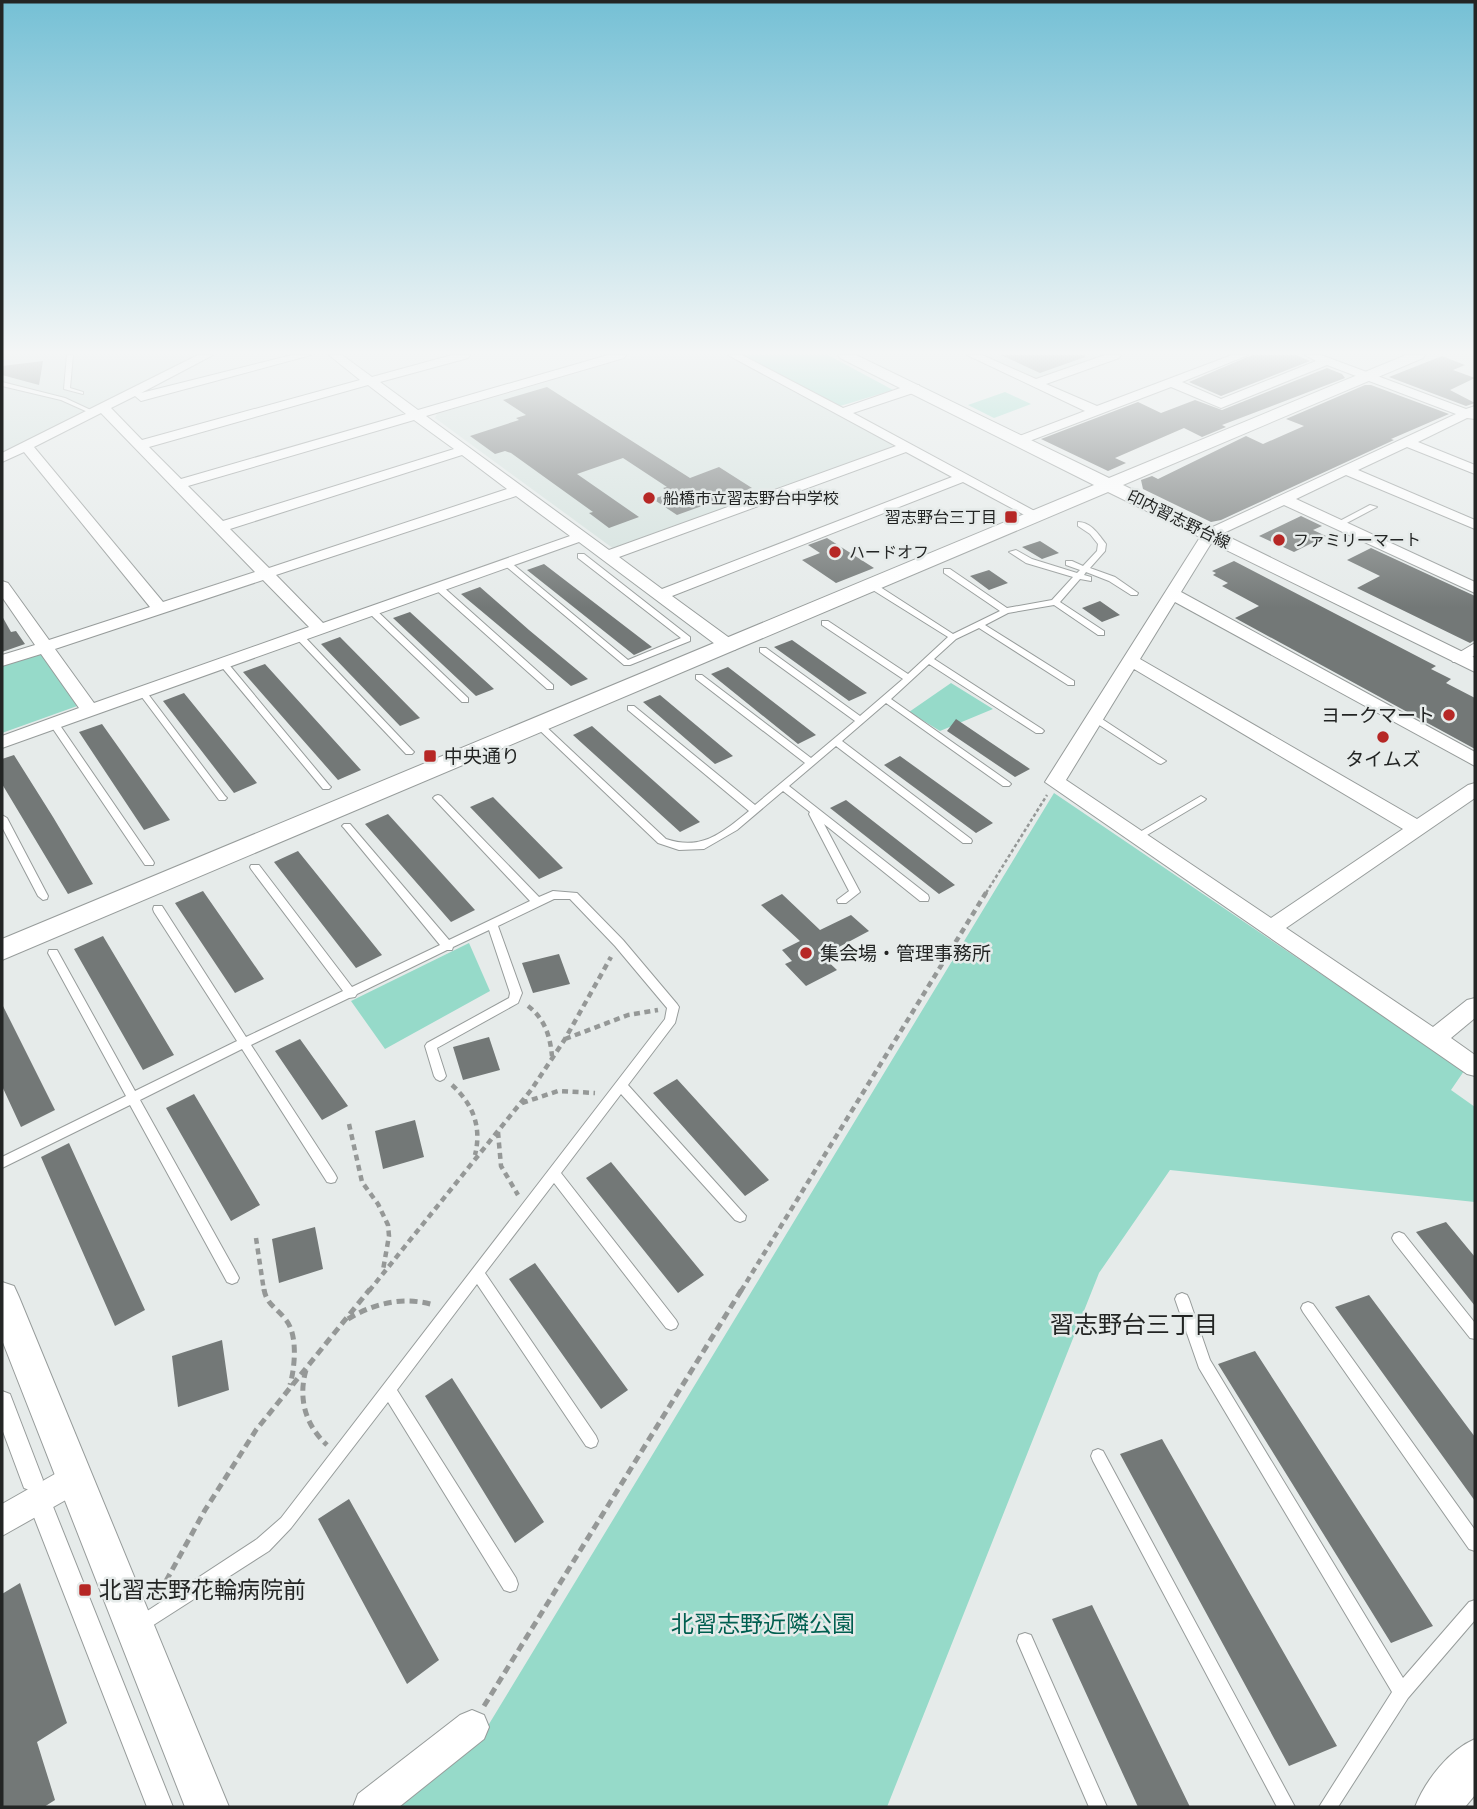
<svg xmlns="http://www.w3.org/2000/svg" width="1477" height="1809" viewBox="0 0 1477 1809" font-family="Lato,'Noto Sans JP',sans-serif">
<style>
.built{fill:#d3e1dd}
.green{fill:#96dac9}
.building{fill:#737877}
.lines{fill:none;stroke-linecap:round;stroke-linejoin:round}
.service-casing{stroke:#979c9b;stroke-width:2}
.pedestrian-casing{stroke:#979c9b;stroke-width:2}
.minor-casing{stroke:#979c9b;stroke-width:2}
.tertiary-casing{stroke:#979c9b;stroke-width:2}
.path-far2{stroke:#959897;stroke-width:2.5;stroke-dasharray:3.5 2.5;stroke-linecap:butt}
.path-far1{stroke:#959897;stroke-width:4.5;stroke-dasharray:6 4.5;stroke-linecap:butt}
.path{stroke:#959897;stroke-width:5;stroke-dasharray:8 5;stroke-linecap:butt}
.service{fill:#fff;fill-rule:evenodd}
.pedestrian{fill:#fff;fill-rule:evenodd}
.minor{fill:#fff;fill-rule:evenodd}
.tertiary{fill:#fff;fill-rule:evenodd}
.poi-dot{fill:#b62725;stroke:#e6ebea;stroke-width:2.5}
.labels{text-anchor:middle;stroke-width:5;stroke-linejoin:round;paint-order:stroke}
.far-poi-label{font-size:16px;fill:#232524;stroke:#e6ebea;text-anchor:start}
.far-street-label{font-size:16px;fill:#232524;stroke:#e6ebea}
.poi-label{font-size:19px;fill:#232524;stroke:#e6ebea;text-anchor:start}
.near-poi-label{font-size:23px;fill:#232524;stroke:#e6ebea;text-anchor:start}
.near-park-label{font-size:23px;fill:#005f50;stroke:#e6ebea}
.near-neighbourhood-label{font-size:24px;fill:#232524;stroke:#e6ebea}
</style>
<rect width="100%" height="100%" fill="#e6ebea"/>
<path class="built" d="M2,355h200l-200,99z
M639,355h87l166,89v4l-278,101 -179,-131 2,-4z
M978,355h129l-70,25z"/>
<path class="green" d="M740,355h88l65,35 -56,17z
M1005,392l26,12 -37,14 -26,-13z
M37,654h7l36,51 -78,28v-68z
M951,683l42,26 -53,22 -31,-19z
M1054,793l410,278 -13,19 24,17v95l-305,-32 -71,103 -212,534h-501l100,-78z
M469,943l21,48 -105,58 -34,-48z"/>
<path class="building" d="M1001,355h84v2l-45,16z
M1252,355h44l14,6 -89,35 -32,-14z
M1442,356l23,9 -12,5 22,8 -25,12 25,13 -9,3 -77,-29z
M43,361l-4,24 -37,-10v-9z
M1327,368l15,6 3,4 -123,47 4,2 -24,10 -18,-9 -69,30 11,5 -18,8 -67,-32 97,-37 23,11 34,-13 27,10z
M1365,385h6l78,29 -58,25 3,1 -173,80 -10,2 -68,-33 -2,-9 11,-4 6,3 88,-43 17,8 41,-18 -18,-7z
M547,387l143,91 29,-11 33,21 -75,27 -24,-16 18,-6 -8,-5 4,-1 -44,-29 -46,16 62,43 -30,11 -20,-15 4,-1 -82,-59 -6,-2 -10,3 -25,-18 49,-16 -3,-2 10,-3 -23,-15z
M1301,516l21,10 -9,4 13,6 -32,16 -35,-16z
M827,538l47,30 -38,15 -34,-23 18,-7 -12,-8z
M1040,541l19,12 -17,6 -20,-12z
M1371,548l104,48v44l-5,3 -113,-55 23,-12 -33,-16z
M1234,561l202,105 -5,3 20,10 -5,4 29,15v51l-240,-131 24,-12 -37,-20 6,-3 -15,-8 3,-2 -4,-2z
M544,564l108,83 -18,8 -107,-85z
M989,570l19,13 -19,7 -19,-14z
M480,587l49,43 59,49 -17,7 -110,-92z
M1100,601l20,14 -18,7 -20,-14z
M410,612l84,77 -18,7 -83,-78z
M2,616l9,16 5,-1 9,13 -23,8z
M340,637l80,81 -20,8 -79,-82z
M792,640l75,53 -18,8 -75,-54z
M265,664l96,106 -23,10 -95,-108z
M728,667l88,68 -18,9 -87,-70z
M184,693l73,90 -23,10 -71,-92z
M660,695l73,61 -18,8 -72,-62z
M956,719l74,50 -15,8 -68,-46z
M102,724l68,96 -26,10 -65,-98z
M592,726l108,96 -20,10 -107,-97z
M14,755l39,62 40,67 -25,10 -66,-110v-25z
M900,756l93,67 -17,10 -92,-68z
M493,797l70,71 -24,11 -69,-72z
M846,800l109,85 -16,9 -109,-86z
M388,814l87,96 -24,12 -86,-98z
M298,851l84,104 -26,13 -82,-106z
M203,891l61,88 -29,14 -60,-90z
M782,894l38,36 31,-15 18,16 -47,25 15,14 -31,16 -21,-22 7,-3 -10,-11 18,-9 -39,-36z
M103,936l71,119 -31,15 -69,-121z
M559,954l11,30 -37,9 -11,-30z
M2,1004l53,106 -34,17 -19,-41z
M489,1037l11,33 -37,10 -10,-33z
M300,1039l48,67 -26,14 -47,-69z
M677,1079l92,101 -24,16 -92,-103z
M194,1094l66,111 -29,16 -65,-113z
M415,1120l9,37 -41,12 -8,-38z
M69,1143l76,167 -30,16 -74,-169z
M611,1162l93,113 -26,18 -92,-115z
M1446,1222l29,35v49l-59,-74z
M315,1227l8,42 -44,14 -7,-44z
M535,1263l93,127 -27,19 -92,-130z
M1369,1295l106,142v64l-140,-194z
M222,1340l7,50 -51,17 -6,-51z
M1255,1351l178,275 -42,17 -173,-279z
M452,1378l92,144 -29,21 -90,-147z
M1162,1439l175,307 -48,20 -169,-312z
M349,1499l90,161 -32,24 -89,-165z
M20,1583l47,140 -30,19 18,58 -11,7h-42v-213z
M1092,1605l98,202h-52l-86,-188z"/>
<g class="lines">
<defs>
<path id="service" d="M67,355h6l-3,33 13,4v2l-19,-5z
M2,382l63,16 30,14 -5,1 -29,-13 -59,-14z
M1370,505l7,2 -36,19 -7,-2z
M1078,522c13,0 21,13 28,22l-1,7 -15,17 25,9 23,16 -1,2h-6l-22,-14 -23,-9 -2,3 7,2v4l-11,-2 -20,23 44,29v4h-6l-44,-30 -46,8 -23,12 89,56v4h-6l-89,-57 -23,11 -22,20 108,70 2,2 -2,2h-6l-107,-69 -38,35 118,83 2,2 -2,2h-6l-117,-83 -44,38 129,98 1,2 -1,2h-8l-127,-97 -47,40 139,109 1,3 -1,3h-8l-96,-77 36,68 -14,11h-8l-1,-3 12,-9 -40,-77 1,-2 -27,-21 -46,39 -33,19 -25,1 -21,-7 -125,-119 5,-3 3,1 125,117c36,12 56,-6 83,-28l-121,-101v-4h6l121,99 50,-42 -109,-84v-4h6l109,83 44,-37 -95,-69v-4h6l94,68 43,-37 -81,-54v-4h6l80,53 40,-37 -80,-50v-4h6l79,51 47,-23 -56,-38v-4h6l57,39 45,-8 21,-23 -47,-14 -17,-11 7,-2 16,9 45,14 3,-3 -14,-5v-4h6l11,5 14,-15 1,-7 -8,-10 -12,-8z
M578,554h6l106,83v4l-60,24h-6l-122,-102 1,-2h6l119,99 53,-22 -103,-80z
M435,585h6l112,100v4h-6l-112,-100z
M369,609h6l93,89v4h-6l-93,-89z
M299,633l3,1 110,116 2,2 -2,2h-6l-110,-116v-4z
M223,660l3,1 103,124 2,2 -2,2h-6l-103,-124 -1,-2z
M142,689l3,1 80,106 2,2 -2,2h-6l-81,-108z
M1096,716l3,1 67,44 -5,3 -3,-1 -65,-42 -2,-2 2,-2z
M54,720l3,1 96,140 1,2 -1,2h-8l-96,-142z
M438,795l3,1 98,101 14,-6 24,2 46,47 54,64 2,3 -4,16 -47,62 118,131 -1,4 -5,2 -5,-2 -114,-126 -60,79 115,147 2,4 -2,4 -5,2 -5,-2 -112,-145 -69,90 111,163 2,5 -2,5 -5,2 -5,-2 -109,-162 -80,106 119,188 2,6 -2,6 -6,2 -6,-2 -116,-188 -97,126 -22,23 -128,82 -6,-2 -2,-6 2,-6 122,-80 24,-21 384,-499 2,-11 -52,-62 -45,-47h-16l-56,27 24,67 -4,10 -81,45 9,28 -2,3 -4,2 -4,-2 -2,-3 -9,-30 2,-3 82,-45 1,-5 -21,-63 -36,17 -1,3h-5l-90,44 -2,3 -6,1 -98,47 84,129 2,4 -2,4 -4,1 -4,-1 -85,-133 -102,51 97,174 2,4 -2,4 -5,2 -5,-2 -97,-177 -128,63v-11l124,-61 -78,-143 1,-3h8l78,141 102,-50 -83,-129 -1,-3 1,-3h8l84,131 97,-46 -92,-122 -1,-2 1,-2h8l93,122 88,-42 -96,-117 -2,-2 2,-2h6l99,116 81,-39 -95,-101 -2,-2 2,-2z
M1201,796l5,3 -2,2 -62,37h-8l-1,-2z
M2,815l5,3 41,78 -1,3 -4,1 -5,-4 -36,-69z
M1399,1232l5,2 71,89v16l-5,-1 -76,-96 -2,-4 2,-4z
M1182,1293l5,2 2,4 21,61 193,318 66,-76 6,-2v20l-67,78 -70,109h-19l73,-115 -193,-324 -24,-69 2,-4z
M1308,1302l5,2 162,226v21l-6,-2 -166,-237 -2,-4 2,-4z
M1098,1449l5,2 192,356h-18l-184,-346 -2,-5 2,-5z
M1025,1633l6,2 76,172h-18l-72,-166 2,-6z"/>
<path id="pedestrian" d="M2,1391l8,3 33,86 -3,8 -8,3 -8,-3 -22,-59z
M44,1500l8,4 121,303h-26l-115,-295 4,-8z"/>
<path id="minor" d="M198,355h15l-72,38 151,-38h19l-170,46 -6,-5 -24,12 31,32 218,-60 -31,-25h13l30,22 80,-22h18l-2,3 -88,24 38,28 190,-55h18l-2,3 -198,58 183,134 287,-104 -168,-91h14l101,53 66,-23h10v6l-66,22 189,102 -2,3h-10l-67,-36 -291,114 63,46 2,4 -2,4h-12l-144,-108 -577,206v-12l77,-28 -38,-54 -39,12v-11l33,-10 -33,-48v-16l6,2 41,57 101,-33 -126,-155 -22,10v-9zM368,385l38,29 -225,65 -32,-32zM101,413l154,159 -92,30 -129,-155zM414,420l40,29 -231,72 -35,-35zM906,452l46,25 -290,112 -43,-32zM462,455l45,34 -238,79 -39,-39zM516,496l54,40 -247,87 -47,-48zM263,580l46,47 -215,76 -39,-54z
M967,355h15l54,24 69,-24h16l-2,3 -73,26 51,22 135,-51h16l-66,27 39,17 95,-38 -11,-6h16l145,54 9,-3v13l-8,-1 -49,24 57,23v9l-68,-27 -49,23 117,50v9l-129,-54 -50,24 179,83v11l-191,-88 -69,32 -34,55 294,160v14l-300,-164 -35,57 277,160 51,-34 7,-2v15l-189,130 147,99 34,-27 8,-2v20l-24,20 24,17v21l-8,-2 -422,-292 159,-251 252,-117 -129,-49 -106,43 -50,-21 -152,58 -5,-1v-6l71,-27zM1134,669l269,160 -132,89 -205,-138z
M1475,643v12l-10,7h-12l-3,-4z
M76,1462l11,4 4,11 -4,11 -85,48v-32z
M472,1710l12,5 5,12 -5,12 -85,68h-46l5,-13 102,-79z"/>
<path id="tertiary" d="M838,355h18l253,123 297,-123h19l-2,3 -300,127 352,173v14l-367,-180 -1106,468v-21l1092,-454 -254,-127z
M2,1282l12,4 5,11 210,510h-44l-183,-467z
M1475,1739v56l-10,12h-50c10,-26 34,-57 60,-68z"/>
</defs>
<use href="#service" class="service-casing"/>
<use href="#pedestrian" class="pedestrian-casing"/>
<use href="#minor" class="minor-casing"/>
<use href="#tertiary" class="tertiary-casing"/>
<path class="path-far2" d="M986,893l61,-98"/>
<path class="path-far1" d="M528,1006c17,13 22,30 24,50
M565,1039l63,-24 30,-5
M452,1085c21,19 30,42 23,70
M522,1103l36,-12 37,2
M349,1124l13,58 16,22 10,21 1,11 -6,34
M498,1132l3,34 17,29
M256,1238l8,53
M369,1291l162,-201 34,-51 46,-82
M741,1291l246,-400"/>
<path class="path" d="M264,1289c2,15 13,19 22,31 12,15 9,47 4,65
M348,1319c26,-16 56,-23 86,-14
M306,1370c-8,28 -1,55 21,75
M166,1581l39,-71 51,-80 114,-141
M484,1706l258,-417"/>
<use href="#service" class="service"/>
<use href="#pedestrian" class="pedestrian"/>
<use href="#minor" class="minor"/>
<use href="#tertiary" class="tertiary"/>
</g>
<linearGradient id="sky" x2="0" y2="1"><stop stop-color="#75c0d5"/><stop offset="0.58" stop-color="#f4f6f6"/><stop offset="1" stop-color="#f4f6f6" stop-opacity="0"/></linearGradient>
<rect width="1477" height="608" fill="url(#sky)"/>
<g class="poi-dot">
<circle cx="649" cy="498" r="7"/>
<rect x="1004" y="510" width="14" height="14" rx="3.5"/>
<circle cx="1279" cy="540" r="7"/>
<circle cx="835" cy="552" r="7"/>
<circle cx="1449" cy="715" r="7"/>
<circle cx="1383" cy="737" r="7"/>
<rect x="423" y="749" width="14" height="14" rx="3.5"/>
<circle cx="806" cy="953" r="7"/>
<rect x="78" y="1583" width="14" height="14" rx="3.5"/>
</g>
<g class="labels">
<g class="far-poi-label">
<text x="663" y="504">船橋市立習志野台中学校</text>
<text x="997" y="523" text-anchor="end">習志野台三丁目</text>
<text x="1293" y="546">ファミリーマート</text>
<text x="849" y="558">ハードオフ</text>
</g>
<g class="far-street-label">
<text transform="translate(1179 519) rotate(26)" y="6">印内習志野台線</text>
</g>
<g class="poi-label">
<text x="1435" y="722" text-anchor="end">ヨークマート</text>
<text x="444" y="763">中央通り</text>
<text x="1383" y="766" text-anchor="middle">タイムズ</text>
<text x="820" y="960">集会場・管理事務所</text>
</g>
<g class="near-poi-label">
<text x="99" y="1598">北習志野花輪病院前</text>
</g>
<g class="near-park-label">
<text x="763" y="1632">北習志野近隣公園</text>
</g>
<g class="near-neighbourhood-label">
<text x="1134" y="1333">習志野台三丁目</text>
</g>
</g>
<rect width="1477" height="1809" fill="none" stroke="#232524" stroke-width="7"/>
</svg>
